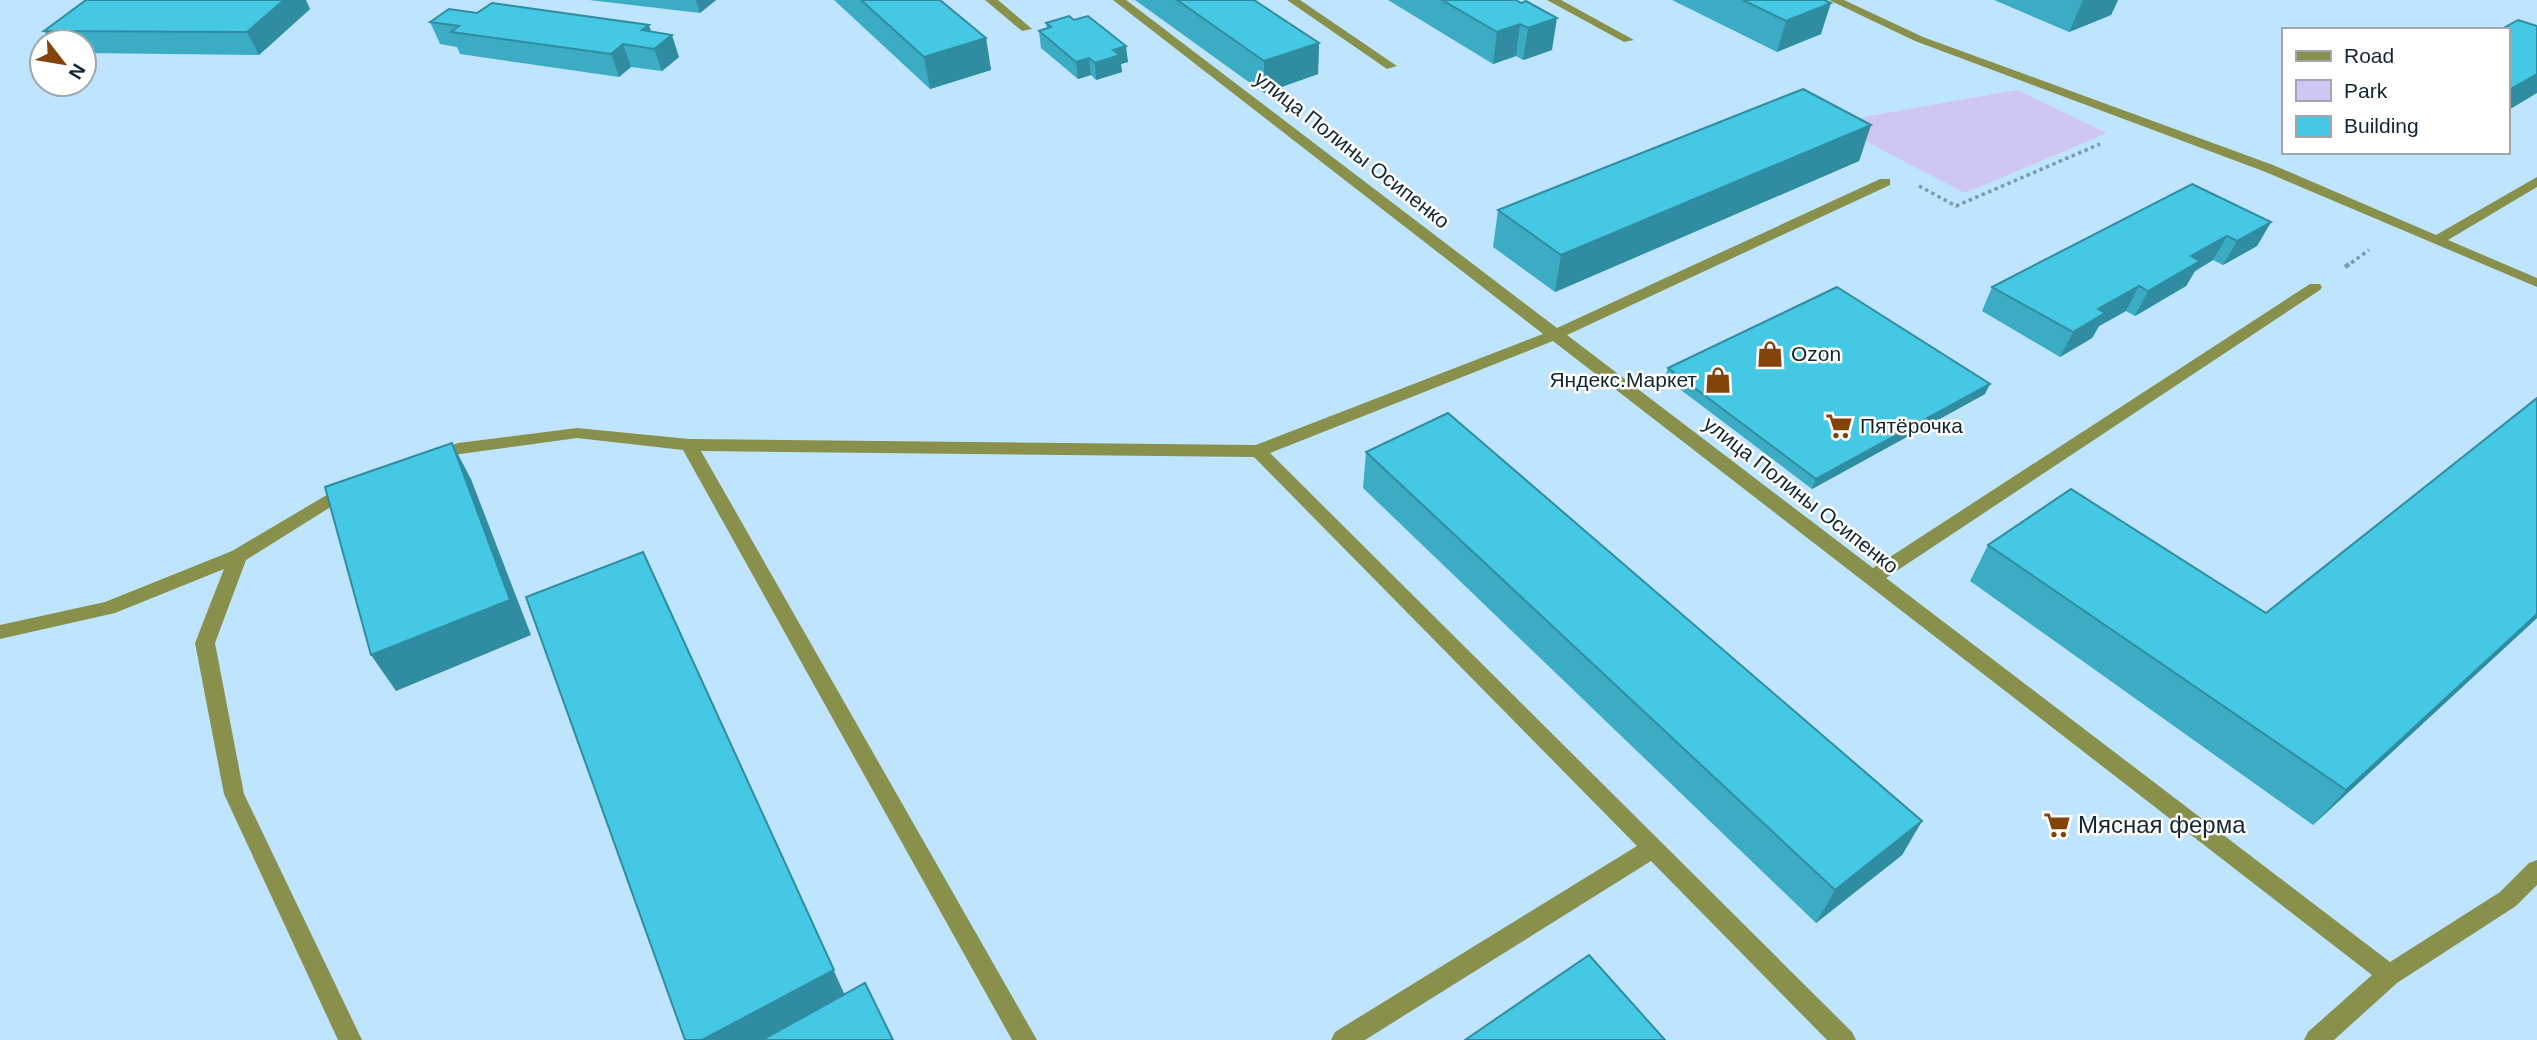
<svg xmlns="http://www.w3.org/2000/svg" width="2537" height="1040" viewBox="0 0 2537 1040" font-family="Arial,sans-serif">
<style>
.green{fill:#d0c6f4}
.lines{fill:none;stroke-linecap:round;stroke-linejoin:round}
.path-far1{stroke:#7a99ac;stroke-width:3.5;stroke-dasharray:3.5 3.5;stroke-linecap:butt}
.path{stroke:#7a99ac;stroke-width:4.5;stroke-dasharray:5 5;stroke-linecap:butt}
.minor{fill:#88904b;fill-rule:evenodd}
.wall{fill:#3bacc4}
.shaded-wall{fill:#308ca0}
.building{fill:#45c8e4;stroke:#308ca0;stroke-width:2}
.labels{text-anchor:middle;stroke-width:5;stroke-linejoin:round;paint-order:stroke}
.street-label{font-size:21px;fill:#122631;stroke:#fff}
.poi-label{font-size:21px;fill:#122631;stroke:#fff;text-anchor:start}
.near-poi-label{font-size:24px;fill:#122631;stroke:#fff;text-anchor:start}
</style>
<rect width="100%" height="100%" fill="#bee5fd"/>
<path class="green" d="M2017,90l90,43 -142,60 -135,-70z"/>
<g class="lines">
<path class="path-far1" d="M1919,186l37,20 144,-62
M2351,263l18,-13"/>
<path class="path" d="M2345,267l9,-6"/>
<path class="minor" d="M985,0h13l34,29 -10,2z
M1113,0h13l431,328 323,-149h10v6l-323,150 306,233 437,-284h10l2,3 -2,3 -434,288 504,384 110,-70 29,-29 8,-3v25l-21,21 -119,77 -63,57h-30l4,-8 64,-57 -819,-634 -283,112 582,579 4,8h-29l-176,-179 -286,179h-34l4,-8 302,-186 -383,-389 -553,-6 336,589h-25l-329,-590 -106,-12 -117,16 -27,10 -8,-6 2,-4 31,-11 119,-15 112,11 567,6 287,-111z
M1287,0h13l97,66 -10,3z
M1547,0h14l73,40 -10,2z
M1829,0h15l79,37 350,128 163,70 101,-58v10l-89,53 89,38v9l-274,-116 -348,-130z
M347,483l6,2 3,4 -3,4 -107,67 -31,83 29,151 118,246h-24l-114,-246 -29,-151 29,-74 -109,44 -115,26v-14l105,-23 127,-51z"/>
</g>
<path class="wall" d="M589,0h127l-16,13z
M834,0h106l46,38 5,32 -61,19z
M1135,0h119l65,43 -1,31 -54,19z
M1388,0h128l36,50 -29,10 -7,-4 -23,8z
M1672,0h152l-3,34 -44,18z
M1994,0h124l-7,15 -42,17z
M310,9l-51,46 -175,-2v-11h-33l-7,-11z
M477,13l174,19 28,25 -17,14 -31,-4 -12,10 -159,-23 -3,-7 -17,-3 -10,-22z
M1046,23l82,39 -7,2 1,8 -26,8 -5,-5 -13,4 -37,-31 -2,-17 8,-2z
M1871,125l-12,36 -304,131 -62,-45 5,-37z
M2271,222l-14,24 -34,19 -10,-5 -18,11 -9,15 -51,30 -9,-5 -27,15 -7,12 -32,19 -78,-46 10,-24z
M1668,368l317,26 -173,95 -147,-111z
M1366,452l556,369 -20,34 -86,68 -453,-435z
M1988,545l278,68 271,5 -224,207 -343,-244z"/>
<path class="shaded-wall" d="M284,0h22l4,9 -51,46 -12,-23z
M696,0h20l-16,13z
M2083,0h35l-7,15 -42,17z
M1831,3l-10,31 -44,18 9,-31z
M1557,18l-5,32 -29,10 5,-32z
M1520,24l-4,32 -23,8 4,-32z
M649,25l7,22 -14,-17z
M672,35l7,22 -17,14 -8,-22z
M986,38l5,32 -61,19 -6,-32z
M1319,43l-1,31 -54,19v-32z
M623,44l8,23 -12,10 -8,-23z
M1126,46l2,16 -7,2 1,8 -26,8 -1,-17 18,-13z
M1089,58l2,17 -13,4 -2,-17z
M2537,74v19l-30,18v-20z
M1871,125l-12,36 -304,131 6,-37z
M2271,222l-14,24 -34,19 14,-24z
M2227,236l-14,24 -18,11 -9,15 -51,30 13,-25 43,-35z
M2139,286l-13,25 -27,15 -7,12 -32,19 13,-25 25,-23z
M1990,384l-5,10 -173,95 4,-10z
M452,443l19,36 60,156 -135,56 -25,-36z
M660,588l188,414 -70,38h-76z
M2537,614v4l-224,207 33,-35z
M1922,821l-20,34 -86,68 19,-33z"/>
<path class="building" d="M86,0h198l-37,32 -203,-1z
M861,0h79l46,38 -62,19z
M1177,0h77l65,43 -55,18z
M1442,0h74l5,3 5,-2 31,17 -29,10 -8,-4 -23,8z
M1743,0h81l7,3 -45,18z
M492,3l157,22 -7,5 30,5 -18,14 -31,-5 -12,10 -160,-22 8,-6 -29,-4 19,-13 28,4z
M1069,16l5,4 14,-4 38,30 -13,4 7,5 -25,8 -6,-5 -13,4 -37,-31 12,-4 -5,-4z
M2518,20l19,6v48l-30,17v-61h-7z
M1803,89l68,36 -310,130 -63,-45z
M2192,184l79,38 -34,19 -10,-5 -36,20 9,5 -52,30 -9,-5 -41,23 7,4 -32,19 -81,-45z
M1837,287l153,97 -174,95 -148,-111z
M2537,398v216l-191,176 -358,-245 83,-56 195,124z
M1448,413l474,408 -87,69 -469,-438z
M452,443l58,157 -139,55 -46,-168z
M643,552l191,418 -132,70h-17l-159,-443z
M1589,955l76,85h-200z
M865,983l28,57h-131z"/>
<defs>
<symbol id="shop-bare" viewBox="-9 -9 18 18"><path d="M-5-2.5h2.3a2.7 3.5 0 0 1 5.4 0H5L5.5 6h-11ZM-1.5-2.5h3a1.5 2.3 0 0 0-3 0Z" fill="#834309" stroke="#fff" stroke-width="2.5" paint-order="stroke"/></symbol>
<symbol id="supermarket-bare" viewBox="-9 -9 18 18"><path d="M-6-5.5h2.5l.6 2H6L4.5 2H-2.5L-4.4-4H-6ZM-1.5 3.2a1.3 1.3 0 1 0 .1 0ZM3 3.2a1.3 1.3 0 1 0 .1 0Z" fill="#834309" stroke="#fff" stroke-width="2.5" paint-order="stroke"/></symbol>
</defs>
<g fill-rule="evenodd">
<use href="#shop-bare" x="1751" y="335" width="38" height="38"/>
<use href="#shop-bare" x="1699" y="361" width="38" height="38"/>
<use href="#supermarket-bare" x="1820" y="407" width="38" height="38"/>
<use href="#supermarket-bare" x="2038" y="806" width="38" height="38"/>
</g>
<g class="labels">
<g class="street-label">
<text transform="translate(1352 150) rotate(38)" y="7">улица Полины Осипенко</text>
<text transform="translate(1801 495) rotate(38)" y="7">улица Полины Осипенко</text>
</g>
<g class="poi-label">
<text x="1791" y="361">Ozon</text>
<text x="1697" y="387" text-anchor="end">Яндекс.Маркет</text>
<text x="1860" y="433">Пятёрочка</text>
</g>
<g class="near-poi-label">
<text x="2078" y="833">Мясная ферма</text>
</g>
</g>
<rect x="2282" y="28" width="228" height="126" fill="#ffffff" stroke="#a0a8ad" stroke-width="2"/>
<rect x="2296" y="51" width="35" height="10" fill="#88904b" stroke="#a0a8ad" stroke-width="2"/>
<text x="2344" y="63" font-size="21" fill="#122631">Road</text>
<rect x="2296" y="80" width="35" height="21" fill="#d0c6f4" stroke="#a0a8ad" stroke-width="2"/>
<text x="2344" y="98" font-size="21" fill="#122631">Park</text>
<rect x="2296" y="116" width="35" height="21" fill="#45c8e4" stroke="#a0a8ad" stroke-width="2"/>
<text x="2344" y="133" font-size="21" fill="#122631">Building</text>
<g transform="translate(63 63) rotate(121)"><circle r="33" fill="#ffffff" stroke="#a0a8ad" stroke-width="2"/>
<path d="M0-5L12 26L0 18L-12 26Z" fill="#834309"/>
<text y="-10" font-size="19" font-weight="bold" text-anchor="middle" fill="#122631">N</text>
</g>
</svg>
